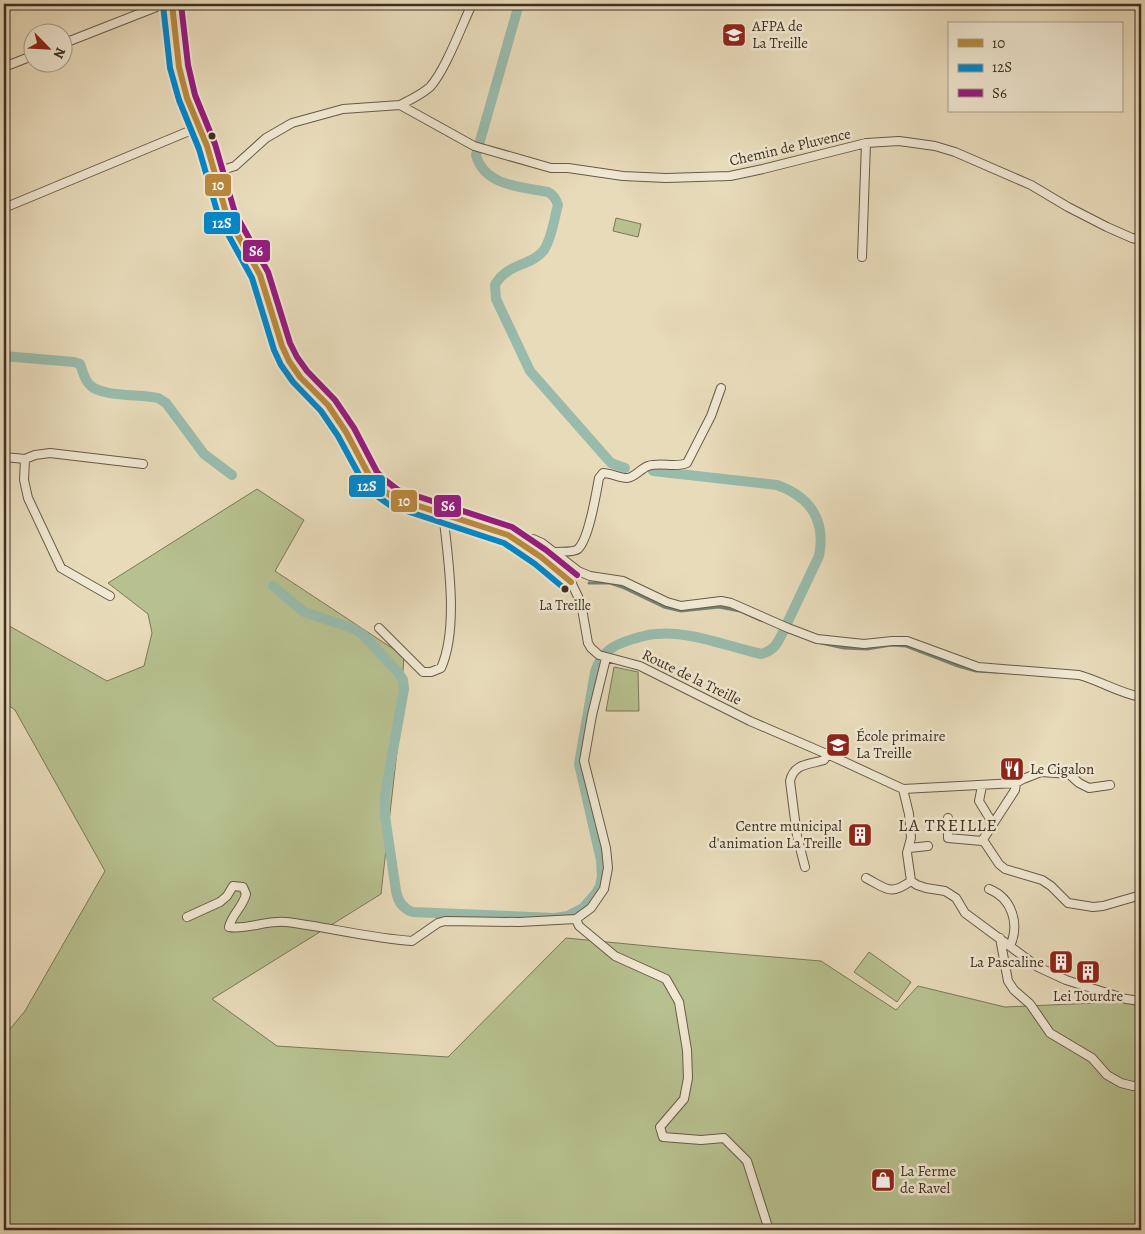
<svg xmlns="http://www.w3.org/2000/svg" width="1145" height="1234" viewBox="0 0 1145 1234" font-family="Alegreya,serif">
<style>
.green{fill:#b7c08f;stroke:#7a7858}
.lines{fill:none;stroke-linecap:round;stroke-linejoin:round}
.stream{stroke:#748374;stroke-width:3}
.canal{stroke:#98bbac;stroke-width:10}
.street-casing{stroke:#685a47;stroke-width:10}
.street{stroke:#f0e8d2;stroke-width:8}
.bus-1-casing{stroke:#f0e8d2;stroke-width:10}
.bus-2-casing{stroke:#f0e8d2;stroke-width:10}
.bus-3-casing{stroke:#f0e8d2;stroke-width:10}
.bus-1{stroke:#ba893e;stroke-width:6}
.bus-2{stroke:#0088ce;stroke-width:6}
.bus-3{stroke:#951b81;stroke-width:6}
.bus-dot{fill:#3e2f21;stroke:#f0e8d2;stroke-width:2}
.labels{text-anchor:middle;stroke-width:5;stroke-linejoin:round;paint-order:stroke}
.bus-label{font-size:14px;fill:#3e2f21;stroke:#f0e8d2}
.poi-label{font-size:15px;fill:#3e2f21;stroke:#f0e8d2;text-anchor:start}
.street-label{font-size:15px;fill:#3e2f21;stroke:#f0e8d2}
.quarter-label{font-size:18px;letter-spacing:1px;fill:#3e2f21;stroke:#f0e8d2}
.line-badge{stroke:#f0e8d2;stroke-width:2}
.badge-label{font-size:14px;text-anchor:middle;font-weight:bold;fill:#fff}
</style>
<rect width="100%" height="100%" fill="#e8dbba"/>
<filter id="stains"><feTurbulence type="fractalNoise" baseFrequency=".004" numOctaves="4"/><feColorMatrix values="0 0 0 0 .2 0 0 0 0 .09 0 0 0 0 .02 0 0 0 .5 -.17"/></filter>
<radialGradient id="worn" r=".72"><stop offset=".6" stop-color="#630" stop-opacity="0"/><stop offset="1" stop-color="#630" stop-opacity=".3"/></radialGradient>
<path class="green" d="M616,218l25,6 -3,13 -25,-6z
M257,489l47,31 -29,51 129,85 -6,86 -17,152 -169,105 65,47 171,11 118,-119 113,11 142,12 75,49 22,-24 87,21 136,-6v229h-1137v-194l21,-25 80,-140 -90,-161 -11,-8v-79l103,58 37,-15 8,-33 -4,-19 -40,-31z
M614,667l24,5 1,39h-33z
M869,952l42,30 -14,20 -43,-30z"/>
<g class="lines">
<path class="stream" d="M589,583h21l12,4 42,20 17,4 38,-4 21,4 20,9
M821,643l23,5 23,1 24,-4 15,1 52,20 18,5 21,1"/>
<path class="canal" d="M519,4l-43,151c8,31 46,32 72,37 6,3 8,7 10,13 -4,14 -6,33 -14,45 -12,16 -37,13 -49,35l1,14 34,72 81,92 14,5
M4,356l70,6 6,2c3,7 4,16 10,21 11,12 51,9 68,13l8,5 38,51 28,21
M273,586l31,26 48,16 10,6 36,38 5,8 1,9 -19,106v21l11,75c2,11 7,18 17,21l141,6 14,-2 15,-8 13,-15 4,-7 2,-10 -1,-16 -22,-96 16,-92c7,-21 18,-27 38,-33 8,-2 15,-5 23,-5 31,-4 74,13 105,20 11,-3 15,-8 20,-18l38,-80c7,-35 -8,-59 -42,-71l-124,-14"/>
<defs>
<path id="street" d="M172,4l7,63 8,31 20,48 20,70 33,59 22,71 7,15 11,16 28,28 18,27 24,45 9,10 15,11 114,37 16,9 25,19 22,19 10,21 7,40 3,5 8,7 41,11 110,55 86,37 67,31 113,-6 7,-4 18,-7 28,2 10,9 10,5 21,-3
M62,44l102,-40
M4,67l28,-11
M400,105c10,-5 21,-10 30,-18 15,-16 32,-62 42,-83
M216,172l19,-6 31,-28 26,-15 51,-14 57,-4 74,41 77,22h17l55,8 43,2 64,-2 33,-7 103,-26 33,-2 36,5 20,6 76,33 37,22 39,20 25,11 9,2
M4,208l195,-81
M862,257l4,-114
M4,457l21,2 10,-4 15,-2 93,11
M25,459l-1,21 4,18 33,70 49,28
M524,544l9,-5 9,4 36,28 12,5 33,5 44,21 14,4 40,-5 10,2 57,25 29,11 47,5 28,-3h15l71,26 101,8c22,6 40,18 62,22
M555,552c6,-1 18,1 23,-3 11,-10 18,-55 21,-71l4,-5c8,0 16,5 24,5 7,0 13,-9 21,-12 13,-4 28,2 39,-3l24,-47 10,-28
M379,628l44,44h8l10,-4c18,-40 7,-111 2,-155
M1016,783l-1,7 -33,51 3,2 14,21 6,5 37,11 9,6 17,17 25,4 10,-1 38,-11
M982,786l-3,15 14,23
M903,789l6,25 2,24 -4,15 4,28
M948,818v20l34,3
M909,848l19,-2
M805,867l-8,-31 -7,-55c4,-18 19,-16 34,-21l3,-5
M866,878c21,11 24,18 45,3
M911,881l6,4 9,3 19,3 11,7 9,15 73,54 28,13 60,19 15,2
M989,889c23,9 31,35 21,57
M187,917l33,-15 7,-6 6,-10 10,1 3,7c-3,13 -14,20 -17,33 18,3 37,-7 57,-5 42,5 83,16 126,19l26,-18 7,-2 74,1 57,-3 15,-11 13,-19 4,-21 -2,-20 -22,-87 8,-46 14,-57
M576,919l3,7 36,30 51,23 13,23 8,48 1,28 -4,21 -24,28 3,10 38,3 23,-2 23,23 22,69
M1000,938l8,43 6,9 16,14 20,29 42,25 15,17 14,8 12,3 8,-1"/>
</defs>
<use href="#street" class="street-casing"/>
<use href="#street" class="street"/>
<defs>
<path id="bus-1" d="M172,4l7,63 8,31 20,48 20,70 33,59 22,71 7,15 11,16 28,28 18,27 24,45 9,10 15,11 114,37 33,22 30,25"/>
<path id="bus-2" d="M163,5l7,63 9,32 20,49 20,69 33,60 22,72 7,15 12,17 28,29 17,25 25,46 11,12 17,12 113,37 31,21 30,25"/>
<path id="bus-3" d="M181,4l7,61 7,30 20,49 20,69 33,59 22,71 7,14 10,14 28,29 19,28 23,44 8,8 13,10 114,37 34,23 31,25"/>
</defs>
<use href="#bus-1" class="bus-1-casing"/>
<use href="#bus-2" class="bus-2-casing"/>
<use href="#bus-3" class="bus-3-casing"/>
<use href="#bus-1" class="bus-1"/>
<use href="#bus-2" class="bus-2"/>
<use href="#bus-3" class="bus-3"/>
</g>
<defs>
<symbol id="school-square" viewBox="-11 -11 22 22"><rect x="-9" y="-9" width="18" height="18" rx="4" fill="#8f2418" stroke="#f0e8d2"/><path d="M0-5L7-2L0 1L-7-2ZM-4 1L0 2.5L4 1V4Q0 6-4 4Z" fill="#fff"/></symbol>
<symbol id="restaurant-square" viewBox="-11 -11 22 22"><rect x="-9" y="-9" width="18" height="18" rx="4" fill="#8f2418" stroke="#f0e8d2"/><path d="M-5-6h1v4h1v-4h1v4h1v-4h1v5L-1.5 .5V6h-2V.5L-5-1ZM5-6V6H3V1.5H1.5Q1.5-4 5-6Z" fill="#fff"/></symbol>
<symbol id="building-square" viewBox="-11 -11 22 22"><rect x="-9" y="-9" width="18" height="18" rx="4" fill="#8f2418" stroke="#f0e8d2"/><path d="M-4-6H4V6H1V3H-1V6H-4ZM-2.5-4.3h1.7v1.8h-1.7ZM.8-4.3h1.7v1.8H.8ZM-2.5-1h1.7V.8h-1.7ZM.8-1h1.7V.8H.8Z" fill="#fff"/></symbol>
<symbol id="shop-square" viewBox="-11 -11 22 22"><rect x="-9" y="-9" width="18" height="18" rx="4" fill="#8f2418" stroke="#f0e8d2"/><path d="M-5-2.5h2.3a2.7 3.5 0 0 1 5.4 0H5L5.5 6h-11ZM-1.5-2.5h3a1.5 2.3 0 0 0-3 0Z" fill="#fff"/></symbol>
</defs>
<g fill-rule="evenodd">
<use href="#school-square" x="720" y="21" width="28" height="28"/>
<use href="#school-square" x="824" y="731" width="28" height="28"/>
<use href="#restaurant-square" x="998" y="755" width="28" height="28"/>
<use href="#building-square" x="846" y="821" width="28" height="28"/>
<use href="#building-square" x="1047" y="948" width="28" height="28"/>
<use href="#building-square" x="1074" y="958" width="28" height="28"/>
<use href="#shop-square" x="869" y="1166" width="28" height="28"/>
</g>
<g class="bus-dot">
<circle cx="212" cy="136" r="4.5"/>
<circle cx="565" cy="589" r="4.5"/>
</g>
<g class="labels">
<g class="bus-label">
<text x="565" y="610">La Treille</text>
</g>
<g class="poi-label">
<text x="752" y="31">AFPA de<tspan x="752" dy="17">La Treille</tspan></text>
<text x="856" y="741">École primaire<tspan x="856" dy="17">La Treille</tspan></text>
<text x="1030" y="774">Le Cigalon</text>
<text x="842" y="831" text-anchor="end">Centre municipal<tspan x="842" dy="17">d'animation La Treille</tspan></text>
<text x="1044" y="967" text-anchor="end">La Pascaline</text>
<text x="1088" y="1001" text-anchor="middle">Lei Tourdre</text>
<text x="900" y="1176">La Ferme<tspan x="900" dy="17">de Ravel</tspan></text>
</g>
<g class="street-label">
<text transform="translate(790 147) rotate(-13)" y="5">Chemin de Pluvence</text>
<text transform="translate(692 677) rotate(26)" y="5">Route de la Treille</text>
</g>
<g class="quarter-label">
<text x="948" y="831">LA TREILLE</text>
</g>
</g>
<g class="line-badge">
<rect x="204" y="173" width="28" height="24" rx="5" fill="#ba893e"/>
<rect x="203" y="211" width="38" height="24" rx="5" fill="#0088ce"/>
<rect x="242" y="239" width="29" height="24" rx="5" fill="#951b81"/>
<rect x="348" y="474" width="38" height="24" rx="5" fill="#0088ce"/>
<rect x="390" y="489" width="28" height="24" rx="5" fill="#ba893e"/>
<rect x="433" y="494" width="29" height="24" rx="5" fill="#951b81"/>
</g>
<g class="badge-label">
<text x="218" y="190">10</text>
<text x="222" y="228">12S</text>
<text x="256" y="256">S6</text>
<text x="367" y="491">12S</text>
<text x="404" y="506">10</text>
<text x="448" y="511">S6</text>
</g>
<rect width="1145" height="1234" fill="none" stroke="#e8dbba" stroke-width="20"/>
<rect x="5" y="5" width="1135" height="1224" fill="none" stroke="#3e2f21" stroke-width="2.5"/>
<rect x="10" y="10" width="1125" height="1214" fill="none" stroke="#3e2f21"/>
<rect x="948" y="22" width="175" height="90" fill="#f0e8d2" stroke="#a99e8b"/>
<rect x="958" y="39" width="25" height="8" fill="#ba893e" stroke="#a99e8b"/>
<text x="992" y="48" font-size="15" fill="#3e2f21">10</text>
<rect x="958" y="64" width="25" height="8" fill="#0088ce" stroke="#a99e8b"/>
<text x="992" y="72" font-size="15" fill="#3e2f21">12S</text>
<rect x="958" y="89" width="25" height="8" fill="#951b81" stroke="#a99e8b"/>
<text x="992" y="98" font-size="15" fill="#3e2f21">S6</text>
<g transform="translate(48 48) rotate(114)"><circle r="24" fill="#f0e8d2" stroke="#a99e8b"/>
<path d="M0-4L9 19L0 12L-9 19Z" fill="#8f2418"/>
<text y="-8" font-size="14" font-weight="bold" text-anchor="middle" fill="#3e2f21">N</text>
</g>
<rect width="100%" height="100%" filter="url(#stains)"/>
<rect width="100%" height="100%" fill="url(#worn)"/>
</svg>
